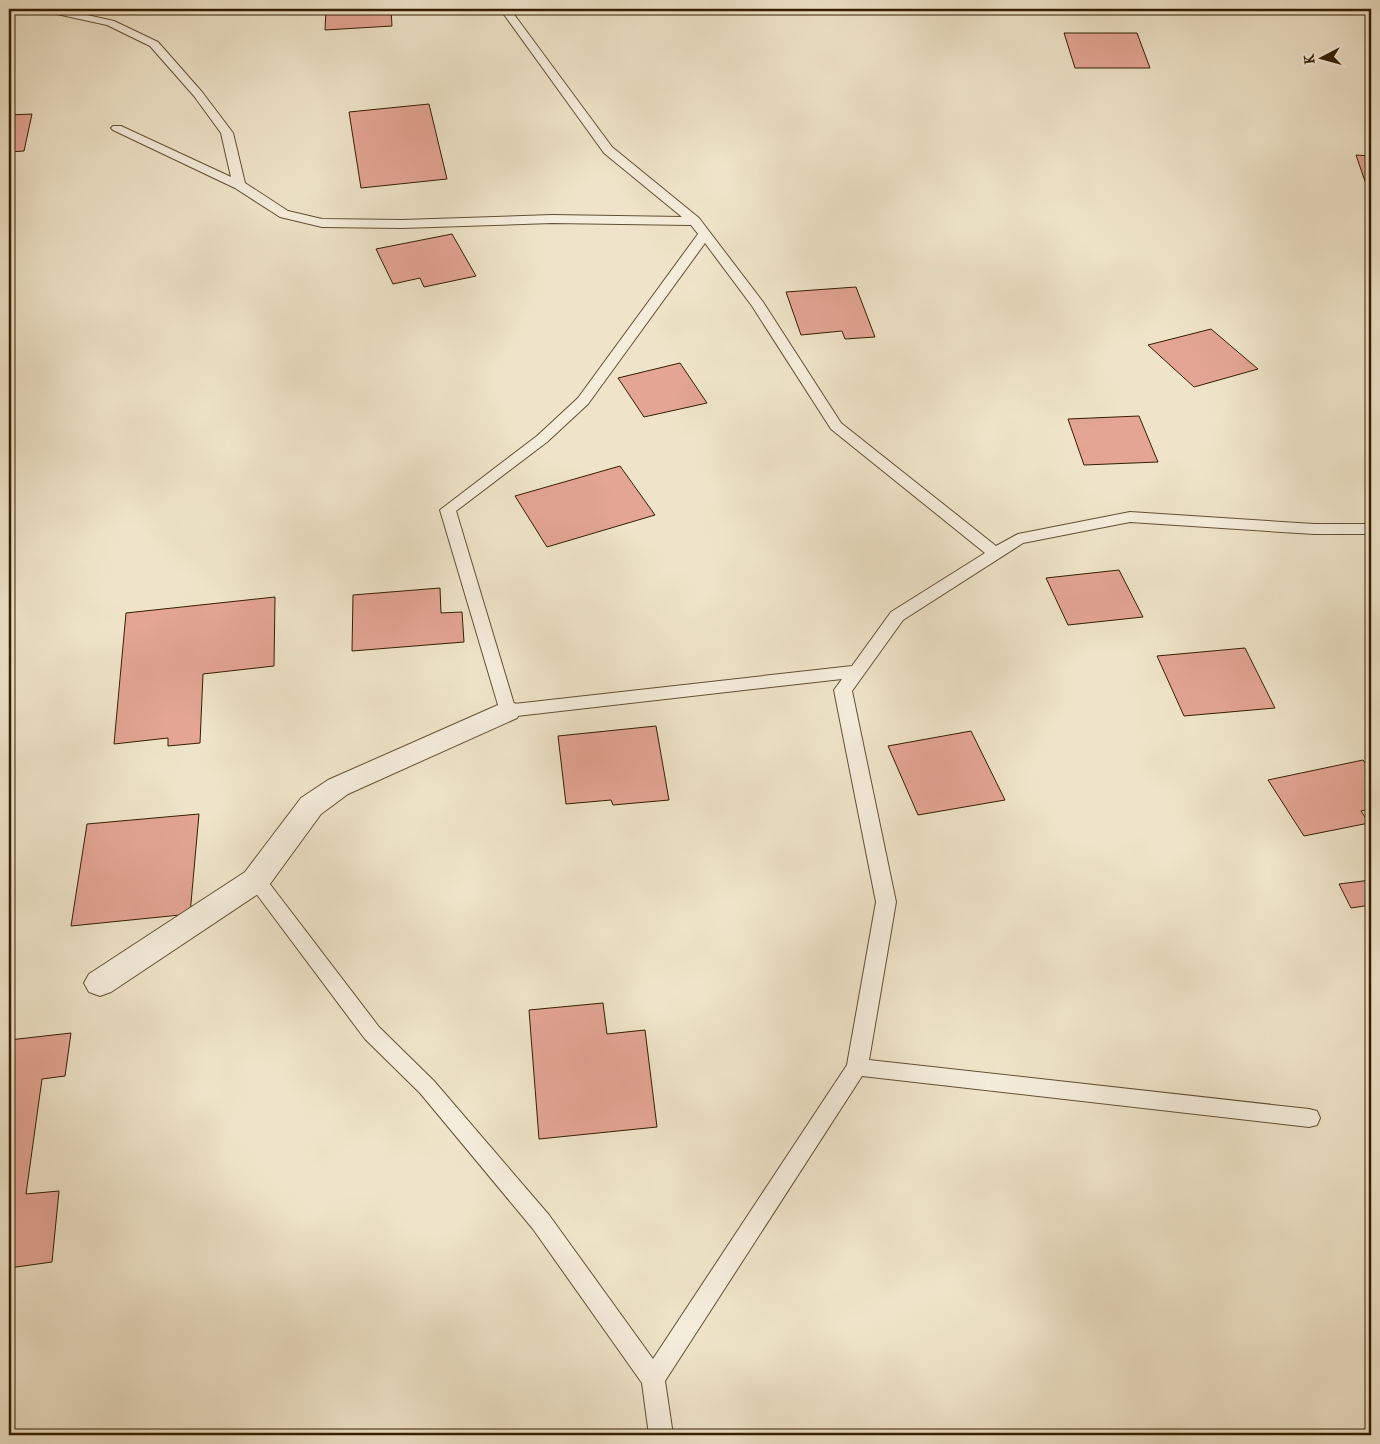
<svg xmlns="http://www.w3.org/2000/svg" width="1380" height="1444" viewBox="0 0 1380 1444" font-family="'IM FELL Great Primer',serif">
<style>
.building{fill:#e4a594;stroke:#341e00}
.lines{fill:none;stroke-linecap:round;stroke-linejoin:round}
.lane-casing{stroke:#635032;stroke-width:2}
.street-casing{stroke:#635032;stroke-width:2}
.lane{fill:#f5eddc;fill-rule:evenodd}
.street{fill:#f5eddc;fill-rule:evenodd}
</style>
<rect width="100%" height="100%" fill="#efe4c9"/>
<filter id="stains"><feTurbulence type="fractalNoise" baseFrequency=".004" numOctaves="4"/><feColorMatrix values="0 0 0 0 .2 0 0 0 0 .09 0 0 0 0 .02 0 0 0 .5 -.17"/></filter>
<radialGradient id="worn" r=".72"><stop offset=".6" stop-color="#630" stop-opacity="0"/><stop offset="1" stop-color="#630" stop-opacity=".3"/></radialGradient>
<path class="building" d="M326,9h65l1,17 -67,4z
M1064,33h73l13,35h-75z
M429,104l18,75 -86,9 -12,-76z
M32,114l-8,37 -15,1v-37z
M1356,155l15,1v34h-3z
M452,234l24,42 -52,11 -4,-9 -27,6 -17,-35z
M856,287l19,50 -30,2 -3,-8 -41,4 -15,-43z
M1211,329l47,40 -64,18 -46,-42z
M680,363l27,40 -63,14 -26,-39z
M1139,416l19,46 -74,3 -16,-46z
M620,466l35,49 -108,32 -32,-51z
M1119,570l24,47 -75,8 -22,-47z
M440,588l1,25 21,-1 2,30 -112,9 1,-56z
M275,597l-1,69 -71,8 -3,69 -32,3v-8l-54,6 12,-131z
M1245,648l30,60 -91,8 -27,-60z
M656,726l13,74 -56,5 -2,-5 -45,4 -8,-68z
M971,731l34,69 -87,15 -30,-69z
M1363,760l8,11v38l-10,2 8,12 -65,13 -36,-56z
M199,814l-9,100 -119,12 16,-102z
M1371,880v25l-20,3 -12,-24z
M603,1003l4,31 38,-4 12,97 -118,12 -10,-129z
M71,1033l-6,43 -23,3 -16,115 33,-3 -7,71 -43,6v-228z"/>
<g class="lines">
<defs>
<path id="lane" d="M42,9h18l54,12 44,21 44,50 31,41 12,50 43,28 34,8 80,1 150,-5 130,2 -78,-64 -104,-144h10l102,138 87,71 64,84 78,121 155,123 22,-12 112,-22 184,12h57v10h-57l-184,-12 -107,21 -120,77 -51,71 44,211 -27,158 440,49 8,2 3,7 -3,7 -8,2 -447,-51 -197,305 8,54h-24l-7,-52 -109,-154 -113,-136 -55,-54 -119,-159 3,-5 7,-2 7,2 116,152 55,54 115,134 104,144 194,-294 29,-163 -42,-212 8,-11 -335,38 -6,-2 -61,-205 97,-74 41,-38 120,-164 -7,-9 -139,-2 -150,5 -80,-1 -42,-10 -45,-29 -122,-58 -2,-2 2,-2h8l110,51 -10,-44 -27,-37 -44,-50 -43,-21 -64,-14zM705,243l47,63 79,123 154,124 -94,59 -39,54 -338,38 -58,-193 91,-69 41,-38z"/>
<path id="street" d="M507,701l10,3 4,7 -4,7 -169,76 -27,20 -54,74 -156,104 -11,4 -11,-4 -5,-9 5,-9 156,-102 56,-74 27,-18z"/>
</defs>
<use href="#lane" class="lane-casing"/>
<use href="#street" class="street-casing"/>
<use href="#lane" class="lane"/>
<use href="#street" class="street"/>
</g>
<rect width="1380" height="1444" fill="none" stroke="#efe4c9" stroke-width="30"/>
<rect x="10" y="10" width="1360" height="1424" fill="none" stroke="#341e00" stroke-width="2.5"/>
<rect x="15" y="15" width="1350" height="1414" fill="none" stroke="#341e00"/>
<g transform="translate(1322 58) rotate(264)" stroke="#f5eddc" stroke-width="4" paint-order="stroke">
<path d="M0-4L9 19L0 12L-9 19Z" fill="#341e00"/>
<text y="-8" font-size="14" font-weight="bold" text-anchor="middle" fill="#341e00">K</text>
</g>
<rect width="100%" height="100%" filter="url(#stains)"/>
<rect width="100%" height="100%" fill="url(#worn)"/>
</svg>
